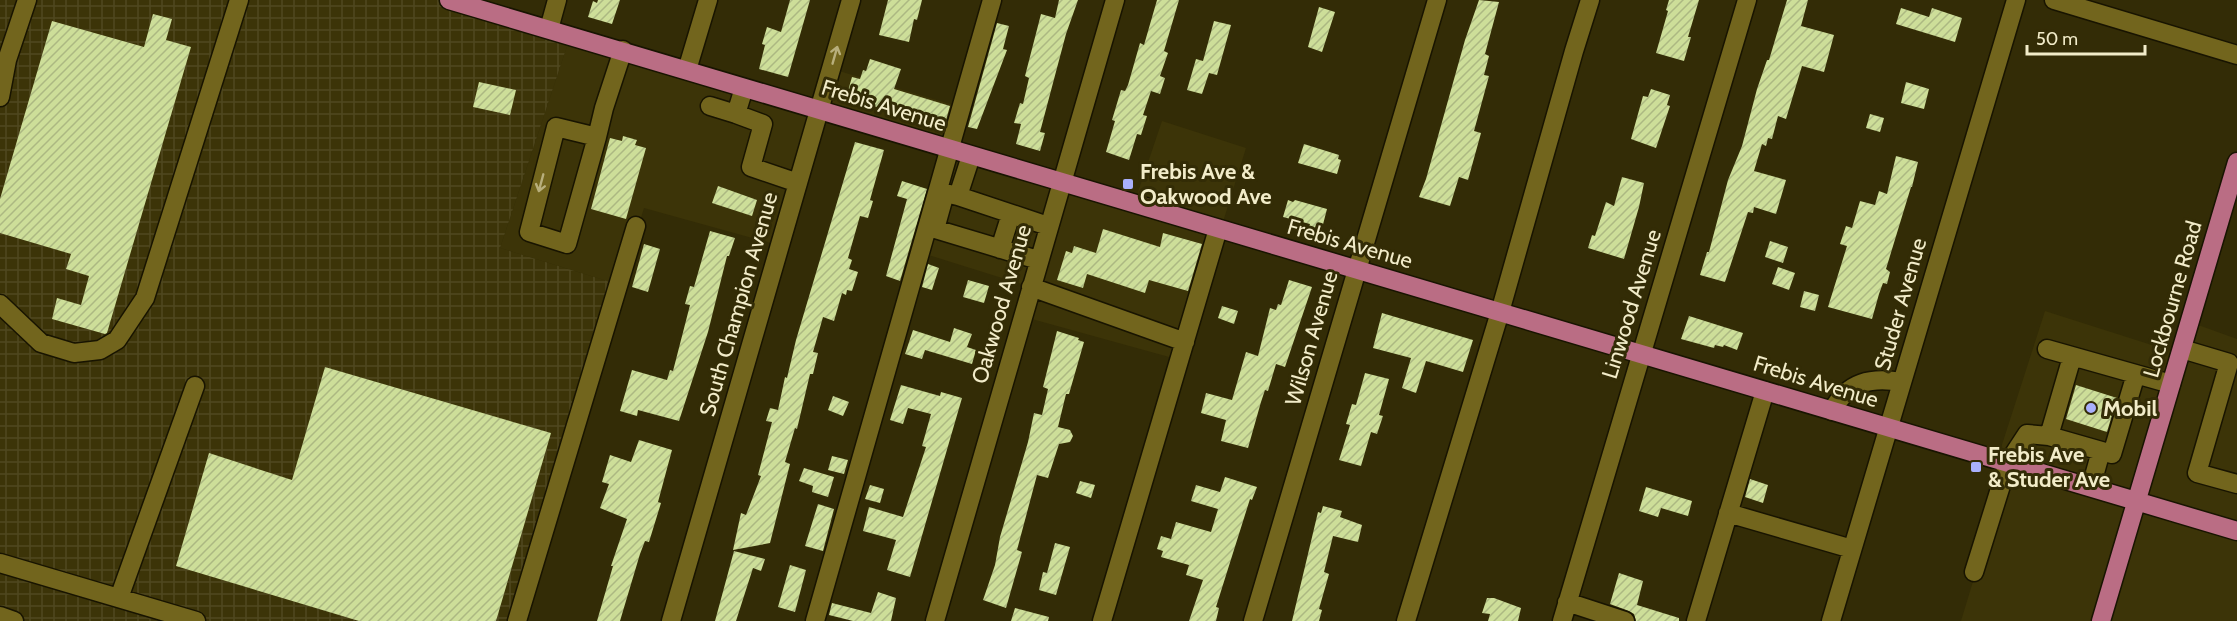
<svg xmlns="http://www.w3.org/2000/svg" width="2237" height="621" viewBox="0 0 2237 621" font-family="Cabin,sans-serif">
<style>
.built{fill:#3c3408}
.industrial{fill:url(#industrial-grid)}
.building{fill:url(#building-hatch)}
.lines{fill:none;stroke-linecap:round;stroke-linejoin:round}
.minor-casing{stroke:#181401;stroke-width:21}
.major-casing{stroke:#181401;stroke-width:21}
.minor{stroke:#72651d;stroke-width:18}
.major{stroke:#ba6d84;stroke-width:18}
.oneway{stroke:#b8af7c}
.poi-dot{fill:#a9b0fc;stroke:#332c06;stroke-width:2}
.labels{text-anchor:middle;stroke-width:6;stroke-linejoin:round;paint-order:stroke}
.street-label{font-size:22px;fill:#f2ecc9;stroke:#332c06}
.poi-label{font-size:22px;font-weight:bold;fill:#f2ecc9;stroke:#332c06;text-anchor:start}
</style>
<defs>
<pattern id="industrial-grid" width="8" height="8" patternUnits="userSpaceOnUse" patternTransform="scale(1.5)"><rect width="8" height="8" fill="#3c3408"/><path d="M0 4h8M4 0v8" fill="none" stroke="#4f481f"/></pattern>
<pattern id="building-hatch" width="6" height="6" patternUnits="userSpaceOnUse" patternTransform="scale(1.5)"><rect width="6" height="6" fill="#cdde99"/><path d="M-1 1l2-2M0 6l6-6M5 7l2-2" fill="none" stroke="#acb882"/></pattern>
</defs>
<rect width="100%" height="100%" fill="#332c06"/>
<path class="built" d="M571,34l246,73 12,-39 131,39 -11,39 186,55 27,-80 84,27 -66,212 -159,-44 10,-29 -112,-35 28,-101 -129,-39 -40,133 -134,-37 -24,77 -120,-37z
M2045,311l135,43 10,-32 47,17v282h-276l41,-135 -4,-29z"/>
<path class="industrial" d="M0,0h454l117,34 -71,214 120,37 -101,336h-519z"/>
<path class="building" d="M598,0h22l-8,24 -24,-7 5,-16 4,2z
M790,0h20l-22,77 -29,-8 6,-24 -3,-1 5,-17 14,5z
M888,0h34l-5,20 -3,-1 -5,23 -30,-7z
M1059,0h19l-12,34 -26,98 5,1 -5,18 -24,-7 5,-20 -7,-1 6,-20 3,1 6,-26 -4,-2 16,-62 14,4z
M1157,0h22l-15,51 4,2 -8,23 5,2 -5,16 -9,-3 -8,24 4,1 -6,19 -4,-1 -8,26 -23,-8 9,-31 -3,-1 9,-30 4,1 3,-6 12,-42 4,2z
M1479,0l20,2 -14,52 4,2 -5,19 5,1 -15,55 7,2 -13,47 -9,-3 -9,29 -31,-9 7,-18 39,-139z
M1669,0h30l-11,37h3l-7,24 -28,-8 12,-42 -2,-1z
M1787,0h21l-7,26 33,9 -10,37 -22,-6 -16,53 -8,-3 -6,23 -4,-1 -2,8 -4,-2 -8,27 32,9 -10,34 -22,-7 -1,6 -5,-1 -23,70 -25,-7 7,-23h2l19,-72 14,-34 15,-57 10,-29h2z
M1319,7l16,5 -13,40 -14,-5z
M1901,8l28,9 3,-9 30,10 -7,24 -59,-18z
M153,14l19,5 -6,21 25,7 -84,286 -2,1 -53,-15 5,-21 24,7 8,-29 -23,-7 5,-15 -71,-21v-34l52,-178 92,26z
M1214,21l17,4 -14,50 -8,-2 -7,21 -15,-4 9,-31 7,2z
M997,23l12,3 -6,23 4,1 -30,79 -9,-2z
M870,59l31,10 -7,20 56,17 -4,14h-2l-2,6 -93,-27 -2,-5 5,-17 8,2 3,-9 3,1z
M479,82l37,8 -6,25 -37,-8z
M1906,82l23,7 -5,20 -23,-6z
M1651,89l19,6 -3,10 3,1 -14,42 -25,-9 12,-43 5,1z
M1870,114l14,4 -4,14 -14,-4z
M623,136l14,4 -2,5 11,3 -20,71 -35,-10 19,-71 12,3z
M855,142l29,8 -14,50 3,1 -5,17 -8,-2 -12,42 4,2 -3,9 9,3 -6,19 -5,-1 -1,5 -4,-2 -8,28 -11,-4 -10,35 5,1 -5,21h-3l-13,55 -2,-1 -10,34 5,2 -20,79 -37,7 8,-37 5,2 15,-39 -3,-1 14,-53 -6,-1 4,-13 8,2 7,-33 2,1 9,-38z
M1304,144l35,11 -1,4 3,1 -4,14 -39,-11z
M1896,156l22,6 -6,25h-1l-25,82 4,3 -3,12 -4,-1 -4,11 -7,25 -44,-12 19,-61 -7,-2 6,-18 6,2 8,-27 15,4 4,-14 8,3z
M1622,177l22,6 -5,24 -15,52 -36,-11 4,-13 3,1 11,-34 8,4z
M902,181l25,8 -27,92 -14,-5 21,-77 -10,-3z
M718,186l39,14 -5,16 -40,-13z
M1288,200l5,2 2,-2 32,9 -7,27 -13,-3 3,-9 -27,-7z
M1103,229l57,18 3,-14 39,11 -14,47 -39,-11 -4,13 -58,-19 -4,14 -26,-8 9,-29 6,2 2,-7 22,7z
M710,231l25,7 -6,18h-2l-19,76 -29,89 -41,-11 -1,6 -17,-5 12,-41 35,10 3,-10 3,1 17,-66 -5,-1 5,-18 4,1z
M1770,241l18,6 -5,16 -18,-6z
M644,244l16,5 -12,43 -16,-5z
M928,264l11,4 -7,22 -10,-3z
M1778,267l17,6 -6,17 -17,-6z
M968,280l21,6 -5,17 -21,-6z
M1289,280l23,7 -27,80 -9,-3 -8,27 -3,-1 -4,12 -13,46 -27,-7 5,-21 -25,-7 5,-20 26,7 14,-48 12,4 12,-48 6,2 2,-6 3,1z
M1804,291l15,4 -4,16 -15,-4z
M1222,306l16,5 -4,13 -16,-6z
M1382,313l91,27 -10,32 -37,-11 -10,32 -14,-5 9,-30 -38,-10z
M1689,316l54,17 -6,17 -13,-5 -1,2 -8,-2 -1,3 -33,-9z
M954,328l18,6 -5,13 9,3 -4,14 -47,-14 -3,9 -17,-5 8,-24 37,12z
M1057,331l22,7 -1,2 6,2 -15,52h-3l-8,33 12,3 3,6 -3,6 -11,2 -11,34 -11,-3 -20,75 5,2 -16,56 -23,-8 12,-35 5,-28 28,-95 6,-29 8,2 6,-26 -5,-2z
M325,367l226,66 -55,188h-137l-183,-55 33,-113 83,27z
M1365,373l24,6 -10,36 4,1 -6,18 -6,-2 -10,34 -22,-6 11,-35 -4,-1 6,-20 4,1z
M901,385l39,11 1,-4 21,6 -52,179 -23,-7 9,-30 -33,-9 6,-24 34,10 23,-70 -4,-1 9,-32 -23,-6 -5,16 -13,-4z
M2076,385l41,13 -10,34 -41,-13z
M833,396l16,6 -6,14 -15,-6z
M639,440l33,10 -14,52 3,1 -12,39 -4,-1 -5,13 -20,67h-23l16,-55h-2l16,-47 -27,-11 9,-24 -7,-2 8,-27 21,7z
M832,456l16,4 -4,14 -16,-4z
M804,468l30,9 -6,20 -16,-5 1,-6 -14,-5z
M1225,477l32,10 -5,13 -2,-1 -34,108 3,1 -3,13h-27l14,-41 -17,-5 3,-10 -28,-8 2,-6 -6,-2 4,-13 10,3 5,-17 35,10 7,-23 -27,-8 5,-16 24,7z
M1750,479l18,6 -5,18 -18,-6z
M1080,481l15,4 -4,13 -15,-5z
M870,485l14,4 -4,14 -15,-4z
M1646,487l46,14 -4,15 -27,-8 -3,9 -19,-6z
M818,504l16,5 -11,42 -18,-5z
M1323,506l19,5 -2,6 22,8 -4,17 -25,-6 -9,36 5,2 -10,35 3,1 -3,11h-27l26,-109 3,1z
M1055,543l15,4 -14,48 -17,-5 4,-18 4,1z
M734,551l31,8 -4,12 -8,-3 -17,53h-21z
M790,565l16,5 -11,42 -17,-5z
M1619,573l24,8 -6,24 42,13v3h-43l-2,-7 -5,-3 -19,-7z
M878,592l18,6 -5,23h-38l-24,-6 3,-12 39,10z
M1487,598h7l27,10 -3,13h-30l2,-7 -8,-1z
M1015,608l34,9 -1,4h-37z"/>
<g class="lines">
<defs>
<path id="minor" d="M2054,0l183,55
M549,29l8,-29
M687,70l21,-70
M0,97l7,-37 20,-60
M710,106l26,8 8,-26
M736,114l27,10 -12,43 47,16
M597,137l-30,107 -38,-12 27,-105 41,10 7,-29 19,-58
M971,156l-13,40 -13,-3 -10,36 103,31
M958,196l90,30
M1000,249l11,-35
M1031,287l154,55
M0,304l41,39 33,10 26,-3 17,-10 28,-42 94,-298
M2047,349l124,35
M2182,349l47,14 -32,110 40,11
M2072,357l-23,79 63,18 24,-80
M1832,411c16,-30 39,-34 70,-29
M2091,487l10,-36
M1728,513l124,36
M0,563l196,58
M1974,572l34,-109 19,-29 22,2
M119,598l76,-212
M1567,602l58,19
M0,616l14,5
M517,621l119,-395
M671,621l180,-621
M815,621l177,-621
M935,621l180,-621
M1102,621l116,-392
M1253,621l184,-621
M1406,621l94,-309 74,-261 16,-51
M1562,621l185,-621
M1696,621l69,-230
M1831,621l185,-621"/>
<path id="major" d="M449,0l1788,531
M2101,621l136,-459"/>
</defs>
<use href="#minor" class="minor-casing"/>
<use href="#major" class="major-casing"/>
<use href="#minor" class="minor"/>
<use href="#major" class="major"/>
</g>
<defs><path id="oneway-shaft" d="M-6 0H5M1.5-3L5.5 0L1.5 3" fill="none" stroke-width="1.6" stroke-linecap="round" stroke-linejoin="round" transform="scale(1.5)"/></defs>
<g class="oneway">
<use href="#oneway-shaft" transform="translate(835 55) rotate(-74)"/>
<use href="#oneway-shaft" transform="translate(541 183) rotate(105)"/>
</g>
<g class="poi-dot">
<rect x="1122" y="178" width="12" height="12" rx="3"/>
<circle cx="2091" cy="408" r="6"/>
<rect x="1970" y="461" width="12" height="12" rx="3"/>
</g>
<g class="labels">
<g class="street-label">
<text transform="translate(884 105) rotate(17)" y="8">Frebis Avenue</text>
<text transform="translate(1350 243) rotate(16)" y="8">Frebis Avenue</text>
<text transform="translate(2172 299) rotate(-74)" y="8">Lockbourne Road</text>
<text transform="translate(738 304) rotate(-74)" y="8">South Champion Avenue</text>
<text transform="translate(1001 304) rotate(-74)" y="8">Oakwood Avenue</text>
<text transform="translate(1631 304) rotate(-73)" y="8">Linwood Avenue</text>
<text transform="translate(1900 304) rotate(-74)" y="8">Studer Avenue</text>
<text transform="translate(1311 338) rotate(-74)" y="8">Wilson Avenue</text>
<text transform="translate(1816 381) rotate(17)" y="8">Frebis Avenue</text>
</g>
<g class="poi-label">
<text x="1140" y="179">Frebis Ave &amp;<tspan x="1140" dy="25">Oakwood Ave</tspan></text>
<text x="2103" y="416">Mobil</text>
<text x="1988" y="462">Frebis Ave<tspan x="1988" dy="25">&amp; Studer Ave</tspan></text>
</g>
</g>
<path d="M2027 45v9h118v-9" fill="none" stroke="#f2ecc9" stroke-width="3"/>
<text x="2036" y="45" font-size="18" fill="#f2ecc9" stroke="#332c06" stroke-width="4.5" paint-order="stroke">50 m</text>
</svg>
